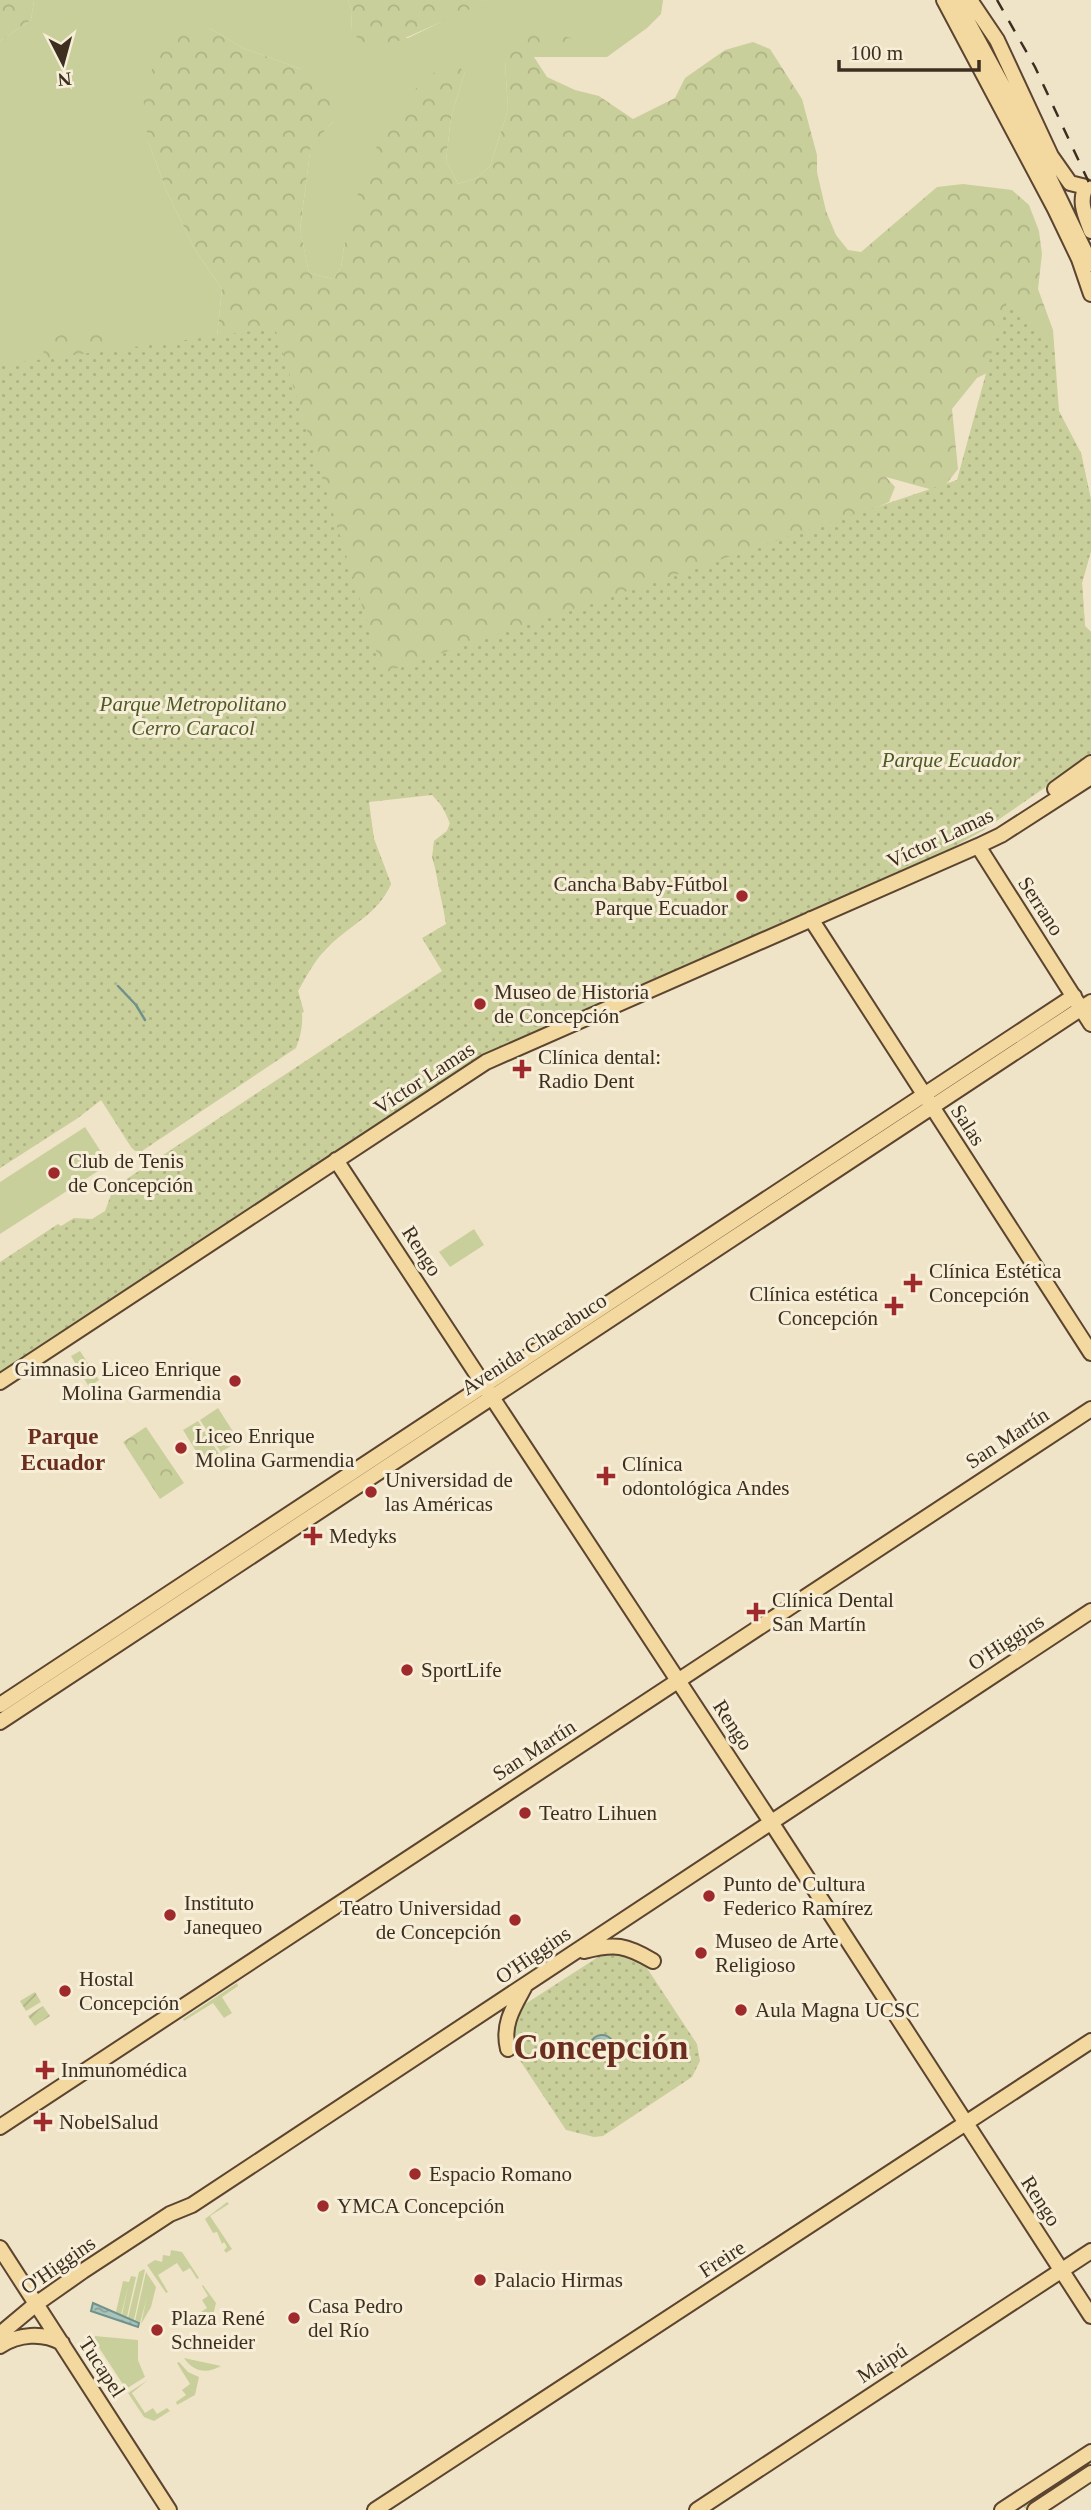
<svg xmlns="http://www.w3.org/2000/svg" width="1091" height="2510" viewBox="0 0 1091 2510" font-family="Georgia,serif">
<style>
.grass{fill:#c9cf9b}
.forest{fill:url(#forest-crowns)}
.park{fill:url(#park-dots)}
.garden{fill:url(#garden-furrows)}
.water{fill:url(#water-ripples);stroke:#6f938a;stroke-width:2}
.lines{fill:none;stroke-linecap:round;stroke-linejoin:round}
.stream{stroke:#6f938a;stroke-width:2.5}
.major-casing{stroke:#5b4430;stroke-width:18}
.major{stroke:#f3d9a0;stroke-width:14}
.rail{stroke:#3d2e20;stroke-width:2.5;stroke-dasharray:12 12;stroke-linecap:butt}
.poi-dot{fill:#9e2a2b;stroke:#f7eed8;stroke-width:2.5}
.labels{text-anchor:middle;stroke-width:6;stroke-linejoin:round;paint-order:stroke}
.park-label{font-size:21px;font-style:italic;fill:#4d5a26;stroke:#f7eed8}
.street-label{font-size:21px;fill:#3d2e20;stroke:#f7eed8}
.poi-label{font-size:21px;fill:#3d2e20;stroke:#f7eed8;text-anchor:start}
.neighbourhood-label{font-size:23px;font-weight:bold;fill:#6b2e1e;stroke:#f7eed8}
.town-label{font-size:35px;font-weight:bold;fill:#6b2e1e;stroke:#f7eed8}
</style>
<defs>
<pattern id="forest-crowns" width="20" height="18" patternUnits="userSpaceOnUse" patternTransform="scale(1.75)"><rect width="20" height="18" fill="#c9cf9b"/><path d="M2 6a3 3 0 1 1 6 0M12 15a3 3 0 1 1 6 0" fill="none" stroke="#aeb285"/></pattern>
<pattern id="park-dots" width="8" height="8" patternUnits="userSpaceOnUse" patternTransform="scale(1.75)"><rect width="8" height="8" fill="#c9cf9b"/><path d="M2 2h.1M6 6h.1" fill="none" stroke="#aeb285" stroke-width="1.8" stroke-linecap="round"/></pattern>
<pattern id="garden-furrows" width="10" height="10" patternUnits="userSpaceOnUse" patternTransform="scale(1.75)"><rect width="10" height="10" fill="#c9cf9b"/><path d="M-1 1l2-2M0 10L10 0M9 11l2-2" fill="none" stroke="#aeb285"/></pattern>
<pattern id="water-ripples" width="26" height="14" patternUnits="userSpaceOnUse" patternTransform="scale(1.75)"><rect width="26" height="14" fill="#a9c4bc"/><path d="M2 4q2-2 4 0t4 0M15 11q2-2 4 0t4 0" fill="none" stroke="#8ba098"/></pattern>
</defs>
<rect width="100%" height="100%" fill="#f0e4c8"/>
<path class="grass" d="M34,0h314l4,11 -1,22 57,5 78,-38h177l-2,14 -14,14 -40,29h-73l-29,5 3,48 -18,56 -13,12 -19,6 -12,-23 5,-44 14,-45 -120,168 -4,28 -8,11 -24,-6 -9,-43 11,-86 23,-23 -33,-52 -58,-21 -34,-20 -61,113 19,51 28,58 27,39 -5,47 25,44 -202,-12 -40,26v-353l31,-21z
M85,1127l24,37 -109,70v-52z
M474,1229l10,16 -34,22 -11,-15z
M80,1351l19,29 -10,7 -18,-31z
M218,1408l21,33 -18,11 -21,-32z
M198,1421l21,33 -15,10 -21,-34z
M237,1983l1,3 -16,11 10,16 -8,5 -11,-15 -29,18 -1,-2z
M227,2202l2,2 -19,12 22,33 -6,4 -2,-3 3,-3 -3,-5 -2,2 -5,-12 -4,1 -8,-14z
M171,2250l11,2 17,26 -2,1 -7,-11 -7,4 -6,-9 -19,12 10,17 -2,1 -19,-28 8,-5 7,2 1,-7 7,1z
M144,2269l1,1 -11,50 -6,-2 11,-46z
M146,2272l10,15 -5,20 -10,17 6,-27 -7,26 -5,-2z
M131,2276l5,1 -9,40 -5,-2 6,-28 -7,28 -5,-3 7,-31 6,1z
M203,2285l13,18 -5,21h-11l-9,4 -4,-7 20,-13 -5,-8 6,-4 -6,-10z
M95,2336l43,4v20l7,17 -19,12 -32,-49z
M184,2358l37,8c-14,8 -28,6 -37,-8z
M179,2362l9,10 11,5 -4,18 -18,10 -1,-3 10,-7 -4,-5 8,-6 -13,-21z
M148,2380l-16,13 13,20 8,-5 4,6 10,-6 3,3 -16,10 -10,-4 -16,-24z
M1091,2461v2l-63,46 -4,-1v-3z"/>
<path class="forest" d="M0,0h34l-3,20 -31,21z
M348,0h138l-9,6 -101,45 -25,-18 1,-22z
M209,28l34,20 58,21 34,22 -1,30 -23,24 -11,84 9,44 24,6 8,-11 4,-28 20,-72 34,-62 31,-32 26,-9 9,7 -14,45 -5,44 12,23 19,-6 13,-12 18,-56 -3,-48 7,-23 32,-7 28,6 -38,19 13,20 28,13 24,6 34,23 42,-21 10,-20 40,-28 28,-8 17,7 32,50 15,56v17l9,39 10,24 12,15 13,2 76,-65 26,-3 49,6 17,15 10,26 3,23 -4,35 15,41 1,13 -19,12 -34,11 -24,12 -25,31 6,60 -18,23 -54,-15 9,10 -6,15 -32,14 224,-63 10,47v51l-9,32 3,43 6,6 -650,258 -9,-33 2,-16 13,-10 3,-8c-7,-19 -17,-24 -20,-45l-62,23 6,38 17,45c-14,31 -39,39 -62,62 -14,13 -22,29 -31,45l6,21 -203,88 -23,17 -78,51 39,-800 7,-25 32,-18 36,17 41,52 87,-14 -25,-44 5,-47 -27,-39 -28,-58 -19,-51 -6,-54 32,-56z
M146,1427l38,56 -24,16 -37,-57z"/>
<path class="park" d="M1007,296l47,47 5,68 22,42 10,47v51l-9,32 3,43 6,6v124l-109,75 -34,19 -131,61 -260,111 -58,27 -499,326v-113l58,-38 3,2 13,-8 18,1 13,-8 7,-19 8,-5 -1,-3 323,-213 -20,-33 24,-14c-4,-26 -14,-58 -12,-83l13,-10 3,-7 -6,-16 -12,-13 -63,7 5,37 17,45c-14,31 -39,39 -62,62 -14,13 -22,29 -31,45 6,21 6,37 -2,57l-154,103h-7l-4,-4 -30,-47 -23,18 -78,50v-803l275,-37 108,345 574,-193z
M609,1950l32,9 56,85 3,17 -8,16 -89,59 -9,1 -28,-7 -53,-80 -4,-9 10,-33z"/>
<path class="garden" d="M35,1992l6,10 -15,9 -6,-10z
M43,2006l7,10 -15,10 -7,-10z"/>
<path class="water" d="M590 2047a12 12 0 1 1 24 0a12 12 0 1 1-24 0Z
M93,2303l46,20 -1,4 -47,-16z"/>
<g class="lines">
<path class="stream" d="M118,986l18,19 9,15"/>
<defs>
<path id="major" d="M944,0l111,209 24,50 12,35
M956,0l65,119 70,145
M970,0l27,40 54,116 19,27 16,4c-8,15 0,30 5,44
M1055,789l36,-26
M978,846l113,178
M811,919l280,434
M336,1160l435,662 320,494
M0,1382l486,-320 492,-216 23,-11 90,-58
M0,1705l1074,-709
M0,1722l1091,-720
M584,1951c31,-8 42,-6 69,10
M508,2049c-6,-24 5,-41 16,-61
M0,2127l1091,-718
M0,2248l169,262
M0,2334l36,-30 47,-33 87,-57 22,-9 899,-594
M0,2346c18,-12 43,-14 62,-3
M375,2510l716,-469
M697,2510l394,-259
M1002,2510l89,-58
M1035,2510l56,-37"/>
</defs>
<use href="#major" class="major-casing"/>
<use href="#major" class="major"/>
<path class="rail" d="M997,0l38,67 56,120"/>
</g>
<g class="poi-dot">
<circle cx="742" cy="896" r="7"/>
<circle cx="480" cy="1004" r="7"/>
<path d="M518.5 1058.5h7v7h7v7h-7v7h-7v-7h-7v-7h7z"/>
<circle cx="54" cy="1173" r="7"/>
<path d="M909.5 1272.5h7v7h7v7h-7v7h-7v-7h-7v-7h7z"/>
<path d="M890.5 1295.5h7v7h7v7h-7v7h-7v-7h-7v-7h7z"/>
<circle cx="235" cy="1381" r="7"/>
<circle cx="181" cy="1448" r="7"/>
<path d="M602.5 1465.5h7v7h7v7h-7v7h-7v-7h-7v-7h7z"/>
<circle cx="371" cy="1492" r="7"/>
<path d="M309.5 1525.5h7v7h7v7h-7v7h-7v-7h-7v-7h7z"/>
<path d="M752.5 1601.5h7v7h7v7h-7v7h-7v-7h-7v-7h7z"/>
<circle cx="407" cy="1670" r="7"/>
<circle cx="525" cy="1813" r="7"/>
<circle cx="709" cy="1896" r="7"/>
<circle cx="170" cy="1915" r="7"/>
<circle cx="515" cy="1920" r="7"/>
<circle cx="701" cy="1953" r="7"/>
<circle cx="65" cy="1991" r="7"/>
<circle cx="741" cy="2010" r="7"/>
<path d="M41.5 2059.5h7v7h7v7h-7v7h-7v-7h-7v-7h7z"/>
<path d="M39.5 2111.5h7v7h7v7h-7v7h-7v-7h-7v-7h7z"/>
<circle cx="415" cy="2174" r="7"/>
<circle cx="323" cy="2206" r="7"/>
<circle cx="480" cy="2280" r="7"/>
<circle cx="294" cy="2318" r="7"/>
<circle cx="157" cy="2330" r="7"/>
</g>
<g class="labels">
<g class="park-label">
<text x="193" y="711">Parque Metropolitano<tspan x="193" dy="24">Cerro Caracol</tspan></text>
<text x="951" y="767">Parque Ecuador</text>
</g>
<g class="street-label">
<text transform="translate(940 838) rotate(-25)" y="7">Víctor Lamas</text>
<text transform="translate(1041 906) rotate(57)" y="7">Serrano</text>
<text transform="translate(424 1078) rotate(-33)" y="7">Víctor Lamas</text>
<text transform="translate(968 1125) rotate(57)" y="7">Salas</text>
<text transform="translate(422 1251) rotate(57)" y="7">Rengo</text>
<text transform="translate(534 1344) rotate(-33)" y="7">Avenida Chacabuco</text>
<text transform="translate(1007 1438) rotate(-33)" y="7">San Martín</text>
<text transform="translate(1006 1642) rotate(-33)" y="7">O'Higgins</text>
<text transform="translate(733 1725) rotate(57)" y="7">Rengo</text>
<text transform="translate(534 1750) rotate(-33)" y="7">San Martín</text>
<text transform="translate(533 1955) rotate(-34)" y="7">O'Higgins</text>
<text transform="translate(1041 2201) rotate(57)" y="7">Rengo</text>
<text transform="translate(722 2259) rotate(-33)" y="7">Freire</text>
<text transform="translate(58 2265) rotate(-35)" y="7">O'Higgins</text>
<text transform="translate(882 2363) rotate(-33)" y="7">Maipú</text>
<text transform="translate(102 2367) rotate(57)" y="7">Tucapel</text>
</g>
<g class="poi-label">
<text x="728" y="891" text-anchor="end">Cancha Baby-Fútbol<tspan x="728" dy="24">Parque Ecuador</tspan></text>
<text x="494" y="999">Museo de Historia<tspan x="494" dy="24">de Concepción</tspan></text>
<text x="538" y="1064">Clínica dental:<tspan x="538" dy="24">Radio Dent</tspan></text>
<text x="68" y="1168">Club de Tenis<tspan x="68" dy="24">de Concepción</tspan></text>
<text x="929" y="1278">Clínica Estética<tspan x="929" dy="24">Concepción</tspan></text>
<text x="878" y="1301" text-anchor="end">Clínica estética<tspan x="878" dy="24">Concepción</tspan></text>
<text x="221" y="1376" text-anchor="end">Gimnasio Liceo Enrique<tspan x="221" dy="24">Molina Garmendia</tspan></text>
<text x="195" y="1443">Liceo Enrique<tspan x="195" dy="24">Molina Garmendia</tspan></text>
<text x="622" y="1471">Clínica<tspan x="622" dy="24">odontológica Andes</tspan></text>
<text x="385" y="1487">Universidad de<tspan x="385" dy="24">las Américas</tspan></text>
<text x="329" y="1543">Medyks</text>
<text x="772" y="1607">Clínica Dental<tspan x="772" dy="24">San Martín</tspan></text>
<text x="421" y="1677">SportLife</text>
<text x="539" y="1820">Teatro Lihuen</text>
<text x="723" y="1891">Punto de Cultura<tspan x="723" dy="24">Federico Ramírez</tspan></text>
<text x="184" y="1910">Instituto<tspan x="184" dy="24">Janequeo</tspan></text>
<text x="501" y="1915" text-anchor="end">Teatro Universidad<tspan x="501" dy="24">de Concepción</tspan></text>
<text x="715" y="1948">Museo de Arte<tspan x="715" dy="24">Religioso</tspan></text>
<text x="79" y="1986">Hostal<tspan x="79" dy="24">Concepción</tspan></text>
<text x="755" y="2017">Aula Magna UCSC</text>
<text x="61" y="2077">Inmunomédica</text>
<text x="59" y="2129">NobelSalud</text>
<text x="429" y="2181">Espacio Romano</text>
<text x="337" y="2213">YMCA Concepción</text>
<text x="494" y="2287">Palacio Hirmas</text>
<text x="308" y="2313">Casa Pedro<tspan x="308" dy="24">del Río</tspan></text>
<text x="171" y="2325">Plaza René<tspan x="171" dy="24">Schneider</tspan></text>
</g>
<g class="neighbourhood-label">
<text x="63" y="1444">Parque<tspan x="63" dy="26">Ecuador</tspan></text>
</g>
<g class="town-label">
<text x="601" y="2059">Concepción</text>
</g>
</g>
<g transform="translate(63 63) rotate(174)" stroke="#f7eed8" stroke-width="5" paint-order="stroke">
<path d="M0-5L12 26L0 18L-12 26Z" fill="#3d2e20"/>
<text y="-10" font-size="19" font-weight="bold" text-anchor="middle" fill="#3d2e20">N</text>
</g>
<path d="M839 60v10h140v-10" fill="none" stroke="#3d2e20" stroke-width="3.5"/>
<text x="850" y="60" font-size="21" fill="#3d2e20" stroke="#f7eed8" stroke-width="5" paint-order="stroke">100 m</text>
</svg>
